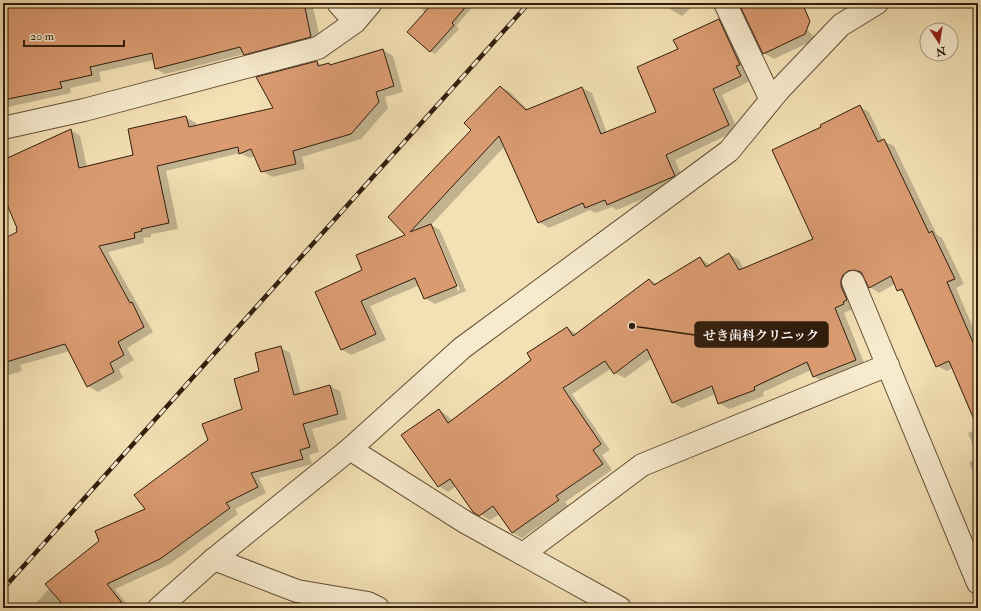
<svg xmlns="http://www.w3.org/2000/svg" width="981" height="611" viewBox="0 0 981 611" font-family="'IM FELL Double Pica','Noto Serif JP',serif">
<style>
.shadow{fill:#0003;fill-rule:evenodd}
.building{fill:#da9b71;stroke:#311d0c}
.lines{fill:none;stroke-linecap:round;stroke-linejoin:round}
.minor-casing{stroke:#624e36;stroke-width:24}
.tertiary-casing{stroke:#624e36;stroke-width:24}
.minor{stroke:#f7ebce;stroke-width:22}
.tertiary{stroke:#f7ebce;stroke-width:22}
.rail-casing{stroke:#311d0c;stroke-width:4.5}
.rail{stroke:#f7ebce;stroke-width:3;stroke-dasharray:9;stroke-linecap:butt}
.leader{fill:none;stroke:#311d0c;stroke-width:1.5}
.callout-dot{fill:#311d0c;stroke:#f7ebce;stroke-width:1.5}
.callout{fill:#311d0c;stroke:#311d0c;stroke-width:1.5}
.callout-label{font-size:13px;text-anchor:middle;font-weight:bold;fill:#fff}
</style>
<rect width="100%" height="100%" fill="#f3e0b4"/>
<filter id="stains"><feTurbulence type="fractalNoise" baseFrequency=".005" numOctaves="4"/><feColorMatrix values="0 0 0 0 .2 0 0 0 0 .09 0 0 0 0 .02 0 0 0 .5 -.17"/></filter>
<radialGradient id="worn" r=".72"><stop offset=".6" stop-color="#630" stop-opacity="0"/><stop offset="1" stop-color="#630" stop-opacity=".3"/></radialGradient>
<path class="shadow" d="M3,3h309l9,39 -67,18 -10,-6 -79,20 -9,-5 -2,-9 -55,12 2,9 -31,7 1,5 -68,15z
M429,3h47l-20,23 3,3 -24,25 -5,-3 -5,-38 -3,-3z
M663,3h33l-14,13 -14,-8z
M756,3h26l34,36 -42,20 -10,-6z
M719,20l9,6 22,44 -4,2 4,9 -28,14 16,35 -63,30 9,21 -67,29 -5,-3 -17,6 -5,-3 -41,18 -10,-6 -34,-76 -74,79 9,5 26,61 -31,13 -10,-6 -5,-13 -50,21 16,34 -35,15 -10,-6 22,-78 43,-36 94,-148 10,5 18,18 54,-22 10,5 15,40 50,-21 23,-63zM433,231h2l25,59 -2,1z
M383,50l10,6 10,36 -18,5 3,11 -27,31 -59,18 3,12 -33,8 -10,-6 -7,-15 -5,2 -10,-5 -74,18 12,58 -27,5v3l-8,1 1,5 -36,9 45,80 -26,16 7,12 -15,9 4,9 -25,14 -10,-6 -18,-35 -50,14 2,6 -19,6v-137l16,-8v-3l-16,-36v-32l68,-31 9,6 7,31 47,-11 52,-39 10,6 1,3 77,-17 42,-47 7,4 6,-2 3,2z
M860,107l9,5 14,29 11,5 43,89 5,3 22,46 -8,4 22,51v88l-25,-59 -6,3 -10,-5 -31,-72 -8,-4 -3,-6 -16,9 -9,-6 -7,-12h-4l-6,34 -9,4 21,52 -42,17 -10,-6 -2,-6 -48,22 1,4 -35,13 -10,-6 -3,-9 -34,14 -9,-5 -21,-45 -27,20 -10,-5 -3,-5 -40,26 38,56 -8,5 10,15 -47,32 3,4 -46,32 -9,-5 -13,-19 -10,6 -16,-9 -18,-25 -8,6 -9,-6v-76l9,6 4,5 80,-61 35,-32 10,6 73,-54 7,4 43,-26 10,7 19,-11 10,6 5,9 70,-30 8,-112z
M281,348l9,5 11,41 29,-8 10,5 7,28 -35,10 7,23 -10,3 3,9 -53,14 7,15 -31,16 3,5 -68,50 -55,25 11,14 -6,5h-89l19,-20 96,-79 63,-68 34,-31 18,-38z
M978,429v28l-10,-24z
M978,459v27l-9,-24z"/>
<path class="building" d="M3,3h301l7,34 -67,18 -4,-8 -85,22 -3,-16 -62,14 2,8 -32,7 2,6 -59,12z
M433,3h36l-17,20 2,2 -24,27 -23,-20z
M753,3h49l8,18 -5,13 -42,20 -22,-46z
M719,19l21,46 -4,1 5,10 -28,13 16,36 -63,30 9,21 -68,29 -2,-5 -20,8 -2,-5 -45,20 -39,-87 -89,96 21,-8 26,62 -33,13 -9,-21 -54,23 15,33 -35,16 -26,-58 47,-22 -6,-15 49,-20 -17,-18 83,-87 -7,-7 36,-37 26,24 56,-23 19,47 55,-22 -19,-45 41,-18 -5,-9z
M383,49l11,37 -18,6 3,10 -28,32 -58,17 3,13 -35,8 -10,-23 -12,5 -1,-7 -81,19 12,57 -28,6 1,2 -8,2 1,5 -36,8 31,57 2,-1 12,25 -26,15 6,13 -14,8 4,9 -27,15 -22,-43 -62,19v-124l14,-7 -1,-3 1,-1 -14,-33v-35l68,-31 8,39 54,-13 -5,-26 58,-13 3,11 84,-19 -17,-31 61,-16 1,5 11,-3 1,2z
M860,105l18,37 6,-3 45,94 3,-2 23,48 -8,3 31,72v75l-29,-68 -13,6 -34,-78 -5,2 -6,-15 -22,12 -8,-16 -7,-2 -6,1 -5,4 -2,5v6l6,14 -4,2 1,2 -9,4 21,52 -43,17 -6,-15 -53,25 1,3 -37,14 -6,-18 -40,17 -25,-54 -33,25 -9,-13 -42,27 38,56 -8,6 10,14 -47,32 3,4 -47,33 -19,-27 -14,10 -6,-4 -23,-33 -12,8 -37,-52 38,-26 9,14 83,-63 -4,-7 40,-26 6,9 76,-57 5,6 46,-28 6,10 23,-14 10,17 74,-31 -41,-89 49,-23 -1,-2z
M281,346l13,49 36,-10 8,29 -35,10 7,23 -10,3 3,9 -52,14 7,14 -32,16 4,5 -70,51 -53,25 19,24h-60l-21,-24 54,-43 -4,-10 50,-22 -11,-14 74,-55 -6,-16 40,-15 -8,-30 25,-8 -4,-18z"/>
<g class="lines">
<defs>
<path id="minor" d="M338,3l17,19
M725,3l46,97
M3,128l81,-18 234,-62 37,-26 16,-19
M853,282l125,301
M350,449l112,-101 267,-197 50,-61 62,-65 36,-22
M523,554l119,-89 246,-100
M214,559l83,32 71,12 10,5"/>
<path id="tertiary" d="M159,608l55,-49 136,-110 115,73 155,86"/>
</defs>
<use href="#minor" class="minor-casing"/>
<use href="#tertiary" class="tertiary-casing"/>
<use href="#minor" class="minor"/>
<use href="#tertiary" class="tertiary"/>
<defs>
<path id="rail" d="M3,589l526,-586"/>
</defs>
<use href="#rail" class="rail-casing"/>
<use href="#rail" class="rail"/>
</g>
<path class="leader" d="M632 326L695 335"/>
<circle class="callout-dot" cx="632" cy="326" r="4"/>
<rect class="callout" x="695" y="322" width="133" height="25" rx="4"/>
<g class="callout-label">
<text x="761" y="340">せき歯科クリニック</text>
</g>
<rect width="981" height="611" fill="none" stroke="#f3e0b4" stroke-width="16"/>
<rect x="4" y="4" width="973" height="603" fill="none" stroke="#311d0c" stroke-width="2"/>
<rect x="8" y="8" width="965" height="595" fill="none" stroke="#311d0c"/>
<g transform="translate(939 42) rotate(168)"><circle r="19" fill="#f7ebce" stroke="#a89980"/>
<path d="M0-3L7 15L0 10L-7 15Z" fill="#8f2418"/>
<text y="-6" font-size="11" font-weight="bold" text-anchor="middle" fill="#311d0c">N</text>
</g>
<path d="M24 40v6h100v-6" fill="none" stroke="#311d0c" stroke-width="2"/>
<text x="30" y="40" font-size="12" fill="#311d0c" stroke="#f7ebce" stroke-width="3" paint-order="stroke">20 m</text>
<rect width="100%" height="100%" filter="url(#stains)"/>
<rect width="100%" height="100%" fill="url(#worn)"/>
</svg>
